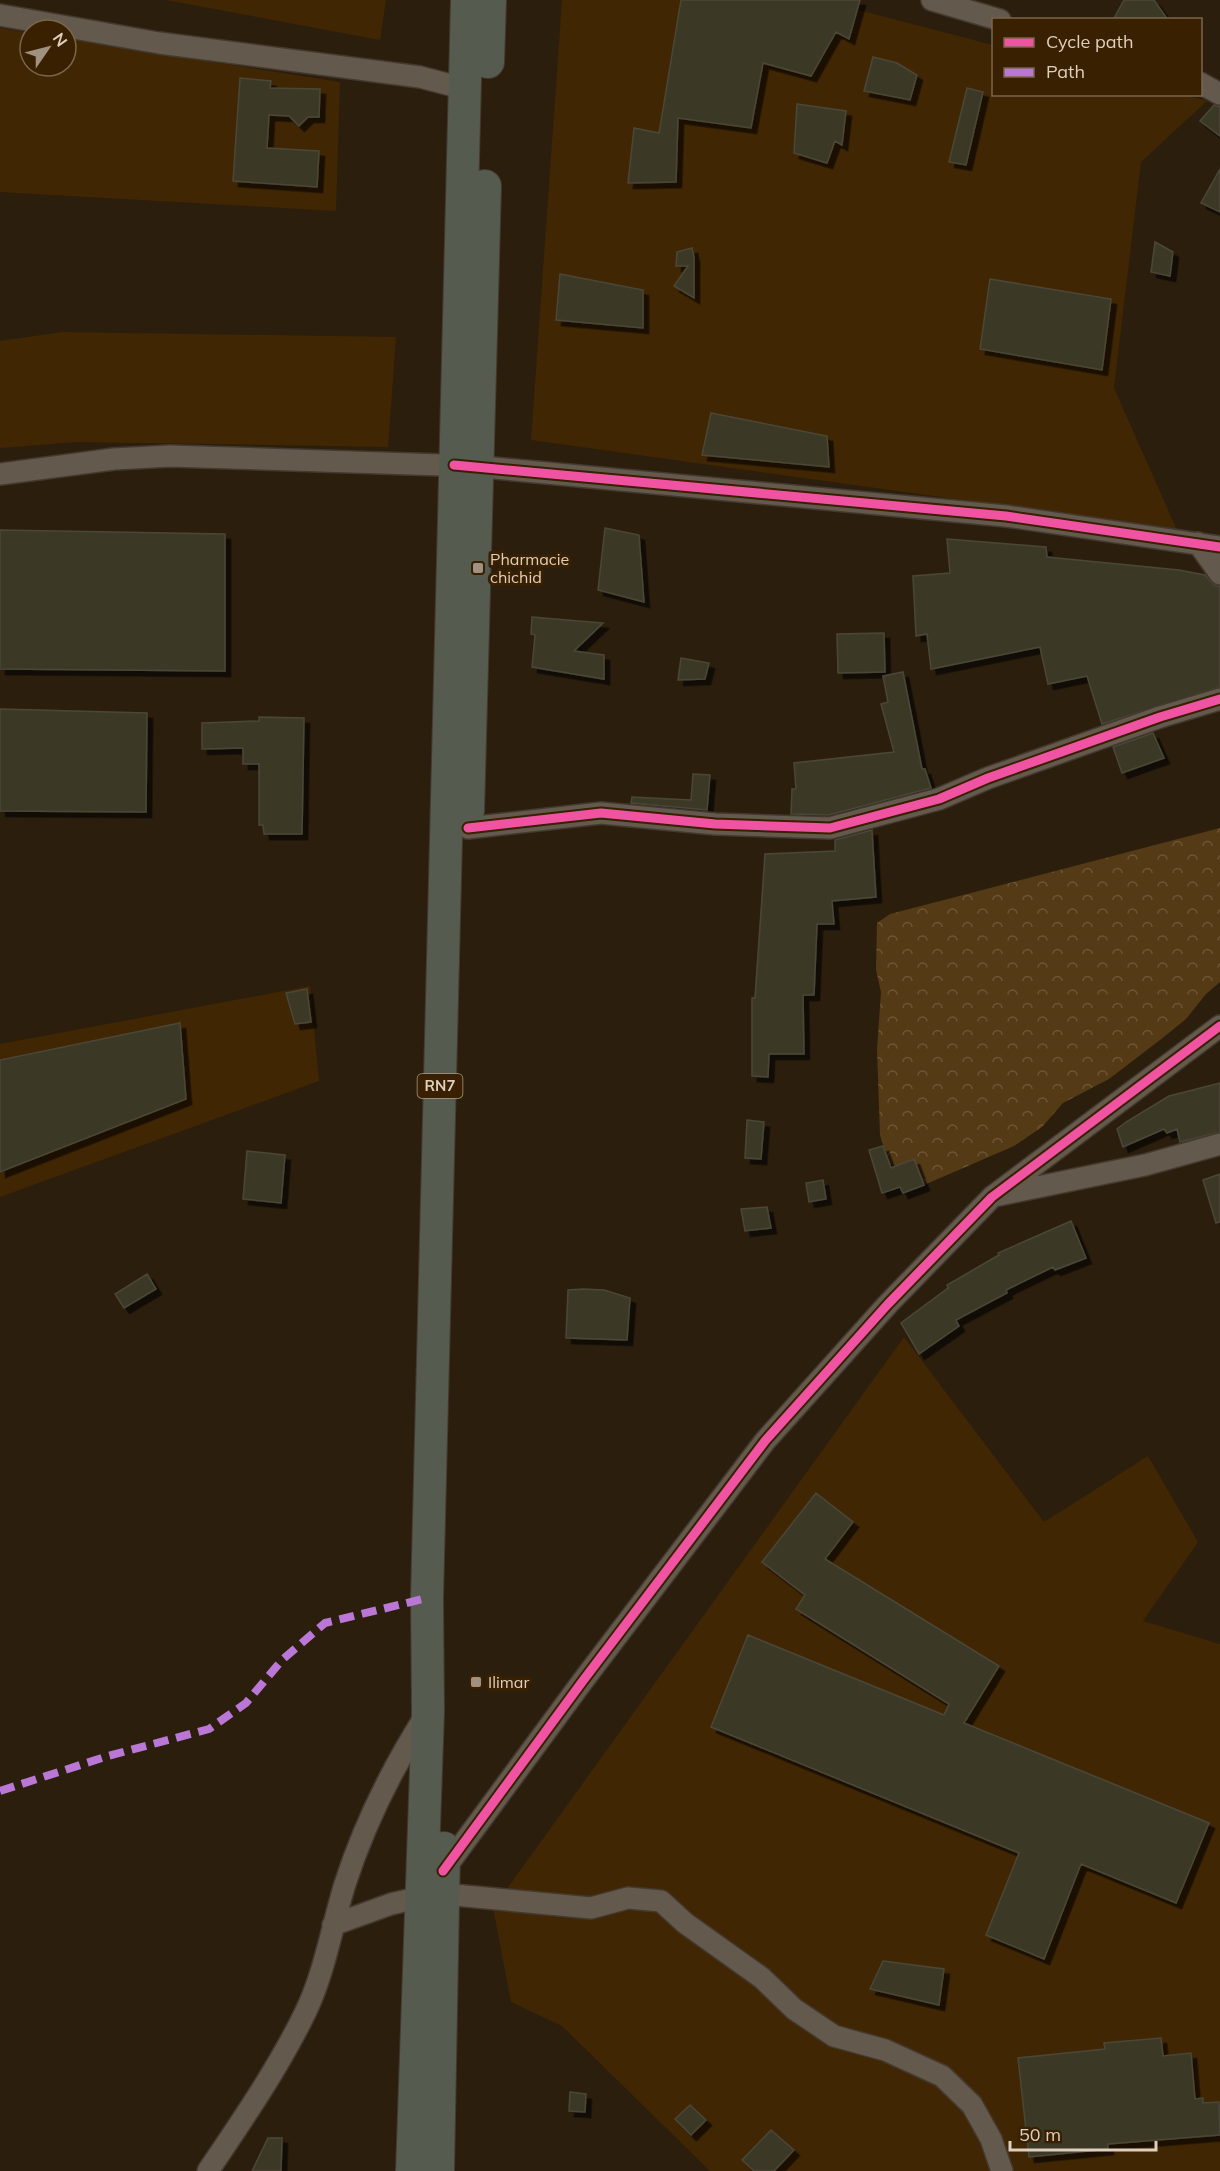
<svg xmlns="http://www.w3.org/2000/svg" width="1220" height="2171" viewBox="0 0 1220 2171" font-family="Mulish,sans-serif">
<style>
.built{fill:#402602}
.forest{fill:url(#forest-crowns)}
.building{fill:#3b3925;stroke:#4b4739;stroke-width:1.5;filter:url(#shadow)}
.lines{fill:none;stroke-linecap:round;stroke-linejoin:round}
.minor-casing{stroke:#44392f;stroke-width:24}
.highway-casing{stroke:#44392f;stroke-width:34}
.minor{stroke:#63594c;stroke-width:21}
.highway{stroke:#565b50;stroke-width:32}
.quiet{stroke:#ba77d6;stroke-width:8;stroke-dasharray:15 8;stroke-linecap:butt}
.cycleway-casing{stroke:#382000;stroke-width:13}
.cycleway{stroke:#f153a3;stroke-width:9}
.poi-dot{fill:#a09180;stroke:#382000;stroke-width:2}
.labels{text-anchor:middle;stroke-width:6;stroke-linejoin:round;paint-order:stroke}
.shield{fill:#382000;stroke:#ad9a85;stroke-width:1.5}
.shield-label{font-size:15px;font-weight:bold;fill:#dfcfbe}
.poi-label{font-size:16px;fill:#dfcfbe;stroke:#382000;text-anchor:start}
</style>
<defs>
<pattern id="forest-crowns" width="20" height="18" patternUnits="userSpaceOnUse" patternTransform="scale(1.5)"><rect width="20" height="18" fill="#553a16"/><path d="M2 6a3 3 0 1 1 6 0M12 15a3 3 0 1 1 6 0" fill="none" stroke="#6d5536"/></pattern>
<filter id="shadow"><feDropShadow dx="5.5" dy="5.5" stdDeviation="0" flood-color="#0009"/></filter>
</defs>
<rect width="100%" height="100%" fill="#2b1e0d"/>
<path class="built" d="M166,0h220l-6,40z
M562,0h258l173,45 1,49h189l24,7 -66,61 -27,226 63,142 -646,-90z
M0,28l30,5v33h36v-27l274,43 -4,129 -336,-19z
M62,332l334,5 -8,110 -310,-5 -78,6v-107z
M310,986l9,95 -319,116v-153z
M904,1337l140,185 104,-66 50,86 -55,79 77,23v527h-510l-148,-145 -51,-24 -18,-94z"/>
<path class="forest" d="M1220,828v154l-14,12 -20,25 -26,21 -51,39 -46,24 -21,24 -28,19 -90,39 -35,-22 -9,-28 -3,-86 4,-57 -5,-22 1,-47 13,-9z"/>
<path class="building" d="M681,0h179l-11,39 -13,-7 -25,44 -48,-13 -12,65 -73,-10 -2,64 -48,1 6,-55 25,5z
M1124,0h30l14,20h-55z
M873,57l24,6 20,12 -7,25 -46,-9z
M240,78l31,3 -1,7 50,1 -1,28h-11l-9,9 -10,-10 -20,-1 -2,33 52,3 -2,36 -84,-6z
M967,88l16,4 -17,73 -17,-3z
M797,104l49,7 -4,34 -7,-4 -8,22 -33,-10z
M1214,105l6,2v29l-20,-15z
M1220,169v43l-19,-9z
M1155,242l18,10 -3,24 -19,-4z
M692,248l2,9v41l-20,-12 14,-20h-12l1,-14z
M560,274l83,16v38l-87,-8z
M990,279l121,20 -9,71 -122,-21z
M711,413l116,23 2,31 -127,-12z
M605,528l34,7 5,67 -46,-12z
M0,530l225,4v137l-225,-2z
M947,539l99,8 1,10 132,13 26,5 9,10 6,2v100l-118,37 -15,-48 -39,8 -8,-37 -109,22 -4,-35 -11,2 -3,-60 37,-3z
M532,617l71,6 -29,28 30,4v24l-72,-12 3,-32 -4,-1z
M884,633l1,39 -47,1 -1,-39z
M681,658l28,5 -4,16 -27,1z
M903,672l19,97h3l6,19 -102,27 -38,-1 1,-25h4l-2,-26 100,-11 -13,-48 7,-2 -5,-26z
M0,709l147,4 -1,99 -146,-1z
M259,717l45,1 -2,116h-38l-1,-9h-4v-61h-16v-16l-41,1v-26l57,-2z
M1153,733l11,25 -42,15 -9,-26z
M693,774l17,1 -3,35 -76,-7 1,-6 59,3z
M872,830l4,67 -44,4 2,23h-17l-3,71h-11l1,59h-35l-1,23 -16,-1v-78h3l10,-144 70,-3v-11z
M307,989l4,33 -16,2 -9,-31z
M180,1023l6,76 -186,73v-112z
M1220,1083v49l-40,10 -3,-13 -10,4 -3,-4 -41,18 -6,-18 9,-7 43,-26z
M747,1120l17,2 -3,37 -16,-1z
M883,1146l8,22 23,-9 10,26 -21,8 -3,-6 -18,6 -13,-43z
M247,1151l38,4 -4,48 -38,-4z
M1220,1174v48l-4,1 -13,-43z
M823,1180l3,19 -17,3 -3,-19z
M767,1207l4,21 -26,3 -4,-22z
M1071,1221l15,37 -31,12 -2,-3 -47,23 1,3 -51,27 3,6 -40,28 -18,-31 47,-35 -1,-3 52,-30 -1,-2z
M147,1274l9,15 -32,19 -9,-14z
M583,1289l21,1 26,8 -3,42 -61,-2 2,-48z
M816,1493l37,29 -28,37 174,107 -35,57 245,100 -33,80 -95,-39 -37,95 -58,-24 33,-82 -308,-126 37,-92 196,80 5,-11 -153,-95 9,-14 -43,-33z
M883,1961l61,8 -5,36 -69,-16z
M1161,2038l2,18 28,-3 4,46 8,-1v5l16,-1 1,33 -112,9v5l-79,8 -11,-99 87,-9 -1,-6z
M570,2092l16,2 -1,18 -16,-1z
M690,2105l16,15 -15,15 -16,-16z
M771,2130l23,20 -20,21h-20l-12,-11z
M268,2138h14l-1,33h-29z"/>
<g class="lines">
<defs>
<path id="minor" d="M932,0l68,20
M0,15l159,28 261,34 46,12
M1200,83l20,11
M0,474l114,-15 56,-3 302,10 534,50 214,31
M1198,543l22,31
M468,828l133,-15 114,11 115,4 109,-29 49,-21 172,-61 60,-18
M999,1195l146,-30 75,-21
M443,1871l139,-189 183,-241 123,-137 104,-107 228,-171
M444,1894l147,14 37,-10 33,3 24,22 77,55 32,31 40,27 51,14 57,26 30,29 19,34 11,32
M333,1925l58,-21 30,-7
M208,2171c35,-52 71,-104 98,-160 19,-40 26,-85 39,-127 19,-59 48,-117 81,-169"/>
<path id="highway" d="M488,62l2,-62
M468,811l17,-625
M412,2171l16,-459 -1,-114 40,-1598
M438,2171l6,-323"/>
</defs>
<use href="#minor" class="minor-casing"/>
<use href="#highway" class="highway-casing"/>
<use href="#minor" class="minor"/>
<use href="#highway" class="highway"/>
<path class="quiet" d="M0,1791l108,-35 101,-27 37,-26 36,-43 43,-37 102,-25"/>
<defs>
<path id="cycleway" d="M454,465l552,51 214,31
M468,828l133,-15 114,11 115,4 109,-29 49,-21 172,-61 60,-18
M443,1871l139,-189 183,-241 123,-137 104,-107 228,-171"/>
</defs>
<use href="#cycleway" class="cycleway-casing"/>
<use href="#cycleway" class="cycleway"/>
</g>
<g class="poi-dot">
<rect x="472" y="562" width="12" height="12" rx="3"/>
<rect x="470" y="1676" width="12" height="12" rx="3"/>
</g>
<g class="labels">
<rect class="shield" x="417.5" y="1074" width="45" height="24" rx="4.5"/>
<g class="shield-label">
<text x="440" y="1091">RN7</text>
</g>
<g class="poi-label">
<text x="490" y="565">Pharmacie<tspan x="490" dy="18">chichid</tspan></text>
<text x="488" y="1688">Ilimar</text>
</g>
</g>
<rect x="992" y="18" width="210" height="78" fill="#382000" stroke="#7b664c" stroke-width="1.5"/>
<rect x="1004" y="38" width="30" height="9" fill="#f153a3" stroke="#7b664c" stroke-width="1.5"/>
<text x="1046" y="48" font-size="18" fill="#dfcfbe">Cycle path</text>
<rect x="1004" y="68" width="30" height="9" fill="#ba77d6" stroke="#7b664c" stroke-width="1.5"/>
<text x="1046" y="78" font-size="18" fill="#dfcfbe">Path</text>
<g transform="translate(48 48) rotate(55)"><circle r="28" fill="#382000" stroke="#7b664c" stroke-width="1.5"/>
<path d="M0-4.5L10 22L0 15L-10 22Z" fill="#a09180"/>
<text y="-9" font-size="16" font-weight="bold" text-anchor="middle" fill="#dfcfbe">N</text>
</g>
<path d="M1010 2141v9h146v-9" fill="none" stroke="#dfcfbe" stroke-width="3"/>
<text x="1019" y="2141" font-size="18" fill="#dfcfbe" stroke="#382000" stroke-width="4.5" paint-order="stroke">50 m</text>
</svg>
